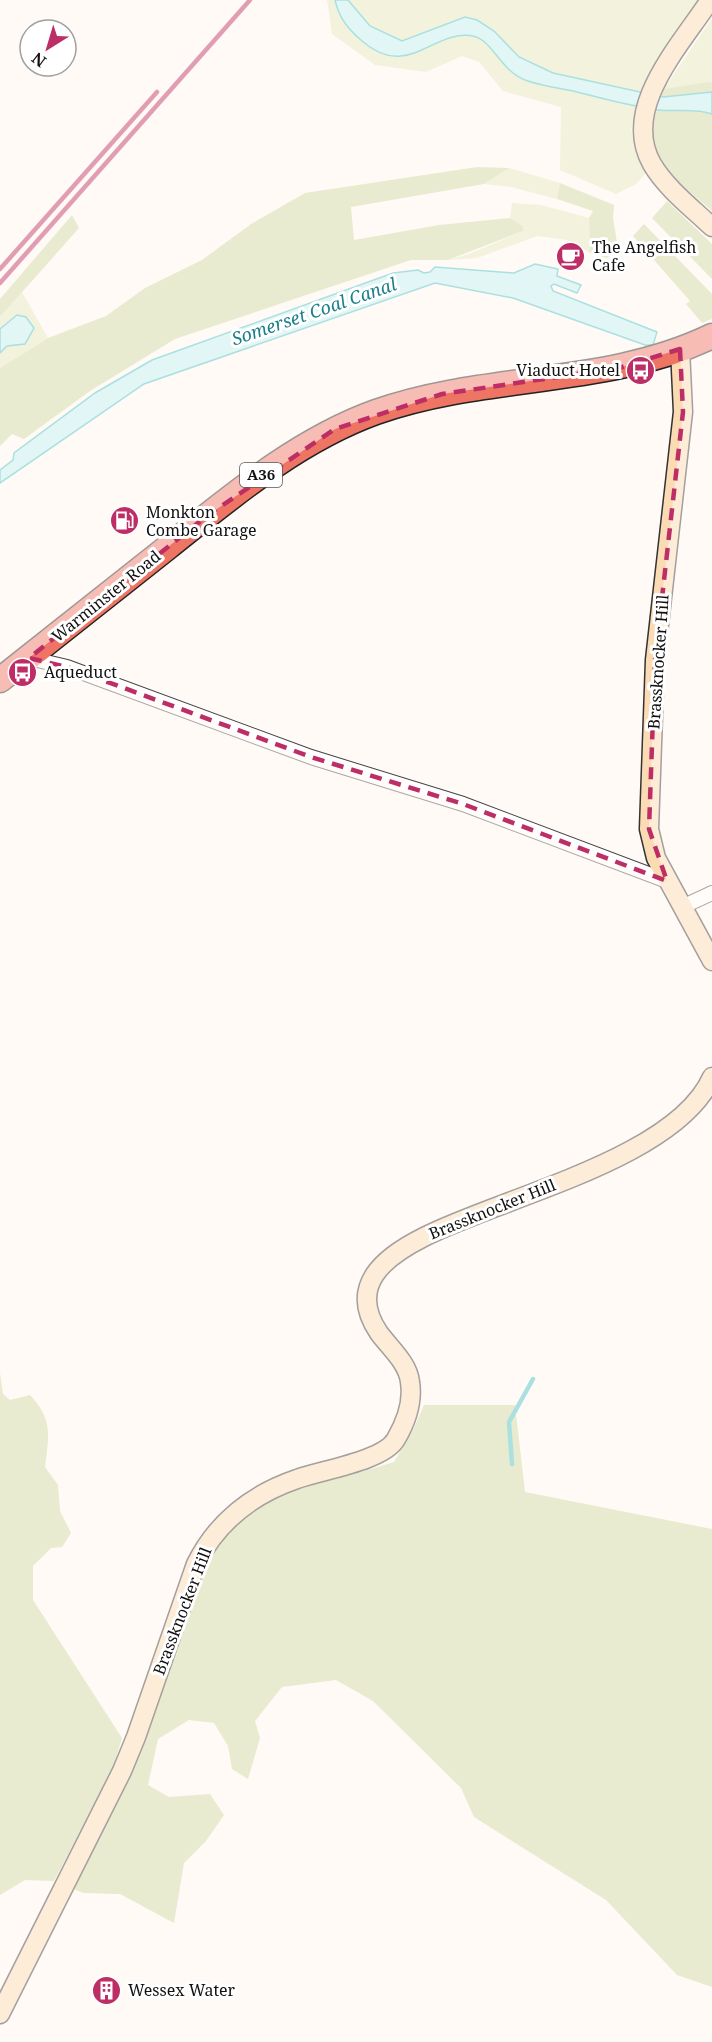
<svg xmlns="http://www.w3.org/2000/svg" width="712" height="2042" viewBox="0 0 712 2042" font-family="'Noto Serif',serif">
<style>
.green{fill:#e3e9bf}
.forest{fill:#cdd99f}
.water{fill:#bcf2f4;stroke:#46c1c8;stroke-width:1.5}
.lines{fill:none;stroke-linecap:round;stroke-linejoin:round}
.stream{stroke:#46c1c8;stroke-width:4.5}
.street-casing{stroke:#444;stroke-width:16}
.secondary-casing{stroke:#333;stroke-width:21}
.highway-casing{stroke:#222;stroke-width:27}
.street{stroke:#fff;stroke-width:14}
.secondary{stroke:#fbdbb4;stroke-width:18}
.highway{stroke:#ee7464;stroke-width:24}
.rail{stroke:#bc2e65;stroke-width:4.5}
.marked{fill:none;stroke:#bc2e65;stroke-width:4.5;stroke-dasharray:12 8;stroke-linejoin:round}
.labels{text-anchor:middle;stroke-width:6;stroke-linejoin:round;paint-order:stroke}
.shield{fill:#fff;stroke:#585858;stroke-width:1.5}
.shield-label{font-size:15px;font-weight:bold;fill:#111}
.poi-label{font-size:16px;fill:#111;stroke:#fff;text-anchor:start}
.street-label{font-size:16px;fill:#111;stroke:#fff}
.water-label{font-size:18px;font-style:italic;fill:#1c808a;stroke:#fff}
</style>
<rect width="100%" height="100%" fill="#fffaf5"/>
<path class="green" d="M327,0h375l-56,87 -15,43 15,43 -10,11 -20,10 -56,-24 1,-63 -58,-16 -24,-29 -17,-6 -36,16 -51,-7 -43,-31z
M712,18v65l-48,6z
M509,168l51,15 -3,16 -46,-12 -27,-3z
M512,203l29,2 48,13 1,35 -23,-13 -30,-4 -60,22 -29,2 21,-6 54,-23v-5l-13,-8z
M22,292l26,46 -48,30v-15l6,-7 19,-2 -8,-29 -17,14v-12z"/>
<path class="forest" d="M709,82l3,1v128c-25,-23 -67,-51 -58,-90 2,-11 7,-21 10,-32z
M477,167l32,1 -25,16 -133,23 3,33 85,-15 71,-7 13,8v5l-75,29h-37l-236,79 -85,52 -66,48 -12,-5 -12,12v-78l48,-30 58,-22 39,-28 57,-28 49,-36 54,-31z
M560,183l54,22 -1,13 5,31 -11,9 -17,-5 -1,-35 4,-7 -36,-12z
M667,201l45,43v35l-60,-61z
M72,215l7,13 -79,89v-18z
M644,224l68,70v25l-10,4 -16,-19 4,-3 -57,-65z
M0,1373l3,21 7,6 20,-5c23,25 19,39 15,72l13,18 2,26 11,22 -9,14 -11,1 -18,18v34l89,138 -10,33 -58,110 -29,-1 -25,15z
M424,1405h91l10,87 187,37v458l-35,-12 -71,-75 -132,-83 -13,-29 -88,-87 -37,-21 -54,7 -27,34 5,17 -12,41 -16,-10 -4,-23 -14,-23 -25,-3 -31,19 -10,46 21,12 41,-3 14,21 -18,26 -22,22 -10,60 -54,-29 -37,-1 -12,-5c23,-44 48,-88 68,-134 27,-59 52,-203 105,-239 45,-30 99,-36 150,-53l19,-32z"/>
<path class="water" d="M335,0h13l22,26 32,15 63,-24 12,3 17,11 25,26 34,16 110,24 49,-5v22c-16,-6 -37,-2 -54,-4 -29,-4 -57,-12 -85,-19 -15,-3 -31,-5 -45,-10 -27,-8 -35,-41 -55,-45 -40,-7 -65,45 -111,5 -14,-12 -23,-23 -27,-41z
M535,264l23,5 -1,7 24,9 -4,8 -23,-9 -3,2 2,5 104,41 -4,13h-8l-132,-47 -78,-15 -291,101 -144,99v-13l13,-10 1,-7 81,-60 57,-33 241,-87 25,-3 6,3 6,-1 5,-5 79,6z
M17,315l9,2 8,11 -9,16 -18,2 -7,7v-24z"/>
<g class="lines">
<path class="stream" d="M512,1464l-3,-42 24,-43"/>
<defs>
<path id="street" d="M29,658l38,9 244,90 152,47 204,77
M684,906l28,-13"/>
<path id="secondary" d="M710,0c-29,45 -90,108 -58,164 14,24 40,44 60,63
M680,349l3,63 -28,248 -6,169 7,29 56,103
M0,2014l122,-243 14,-34 60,-173c21,-42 57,-70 101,-85 24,-9 87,-18 99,-40 10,-17 17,-38 14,-57 -2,-19 -20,-34 -31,-49 -32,-47 5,-76 45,-96 78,-40 252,-78 288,-160"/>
<path id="highway" d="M0,680c56,-44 112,-88 168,-133 64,-51 130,-107 208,-135 110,-39 231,-25 336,-76"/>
</defs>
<use href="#street" class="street-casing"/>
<use href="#secondary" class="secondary-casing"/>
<use href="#highway" class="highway-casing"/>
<use href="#street" class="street"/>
<use href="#secondary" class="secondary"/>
<use href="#highway" class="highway"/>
<path class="rail" d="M0,269l157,-177
M0,283l250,-283"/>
</g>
<path d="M0 0H712V2042H0ZM680,349l3,63 -28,248 -6,169 18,52 -204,-77 -152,-47 -244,-90 -38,-9 179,-143 127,-86 107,-35 177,-26z" fill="#fffaf5" fill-opacity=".55" fill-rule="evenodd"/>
<path class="marked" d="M680,349l3,63 -28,248 -6,169 18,52 -204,-77 -152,-47 -244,-90 -38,-9 179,-143 127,-86 107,-35 177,-26z"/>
<defs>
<symbol id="cafe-disc" viewBox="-11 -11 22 22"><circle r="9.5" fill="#bc2e65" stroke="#fff"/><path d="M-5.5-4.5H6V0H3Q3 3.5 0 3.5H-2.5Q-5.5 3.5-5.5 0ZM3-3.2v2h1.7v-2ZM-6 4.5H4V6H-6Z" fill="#fff"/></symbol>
<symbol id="bus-disc" viewBox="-11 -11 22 22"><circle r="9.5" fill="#bc2e65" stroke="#fff"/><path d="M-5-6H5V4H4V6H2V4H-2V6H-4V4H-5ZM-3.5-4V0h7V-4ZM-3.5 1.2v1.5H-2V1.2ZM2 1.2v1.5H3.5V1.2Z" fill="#fff"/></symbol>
<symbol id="fuel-disc" viewBox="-11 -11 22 22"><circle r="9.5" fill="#bc2e65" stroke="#fff"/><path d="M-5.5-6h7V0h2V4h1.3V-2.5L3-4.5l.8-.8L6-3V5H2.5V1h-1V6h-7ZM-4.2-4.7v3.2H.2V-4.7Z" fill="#fff"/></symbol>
<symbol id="building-disc" viewBox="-11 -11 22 22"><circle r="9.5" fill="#bc2e65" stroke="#fff"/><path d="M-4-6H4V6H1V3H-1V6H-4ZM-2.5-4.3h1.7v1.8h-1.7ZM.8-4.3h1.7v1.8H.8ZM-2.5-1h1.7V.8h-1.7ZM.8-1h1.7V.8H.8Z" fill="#fff"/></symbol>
</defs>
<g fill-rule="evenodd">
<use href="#cafe-disc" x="554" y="240" width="33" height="33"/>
<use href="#bus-disc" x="624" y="354" width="33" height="33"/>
<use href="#fuel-disc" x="108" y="504" width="33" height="33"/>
<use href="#bus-disc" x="6" y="656" width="33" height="33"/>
<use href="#building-disc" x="90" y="1974" width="33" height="33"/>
</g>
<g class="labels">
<rect class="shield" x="240" y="463" width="42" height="24" rx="4.5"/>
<g class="shield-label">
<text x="261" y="480">A36</text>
</g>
<g class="poi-label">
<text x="592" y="253">The Angelfish<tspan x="592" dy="18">Cafe</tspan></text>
<text x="620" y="376" text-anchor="end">Viaduct Hotel</text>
<text x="146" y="518">Monkton<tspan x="146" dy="18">Combe Garage</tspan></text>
<text x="44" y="678">Aqueduct</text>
<text x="128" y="1996">Wessex Water</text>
</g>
<g class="street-label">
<text transform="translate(106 596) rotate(-39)" y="6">Warminster Road</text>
<text transform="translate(658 662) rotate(-86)" y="6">Brassknocker Hill</text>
<text transform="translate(492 1209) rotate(-22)" y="6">Brassknocker Hill</text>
<text transform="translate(182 1611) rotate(-69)" y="6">Brassknocker Hill</text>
</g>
<g class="water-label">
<text transform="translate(314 312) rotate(-19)" y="6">Somerset Coal Canal</text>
</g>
</g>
<g transform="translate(48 48) rotate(217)"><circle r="28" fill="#ffffff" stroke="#a0a0a0" stroke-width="1.5"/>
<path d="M0-4.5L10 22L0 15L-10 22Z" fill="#bc2e65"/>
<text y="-9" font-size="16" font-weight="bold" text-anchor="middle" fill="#111111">N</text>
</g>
</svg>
